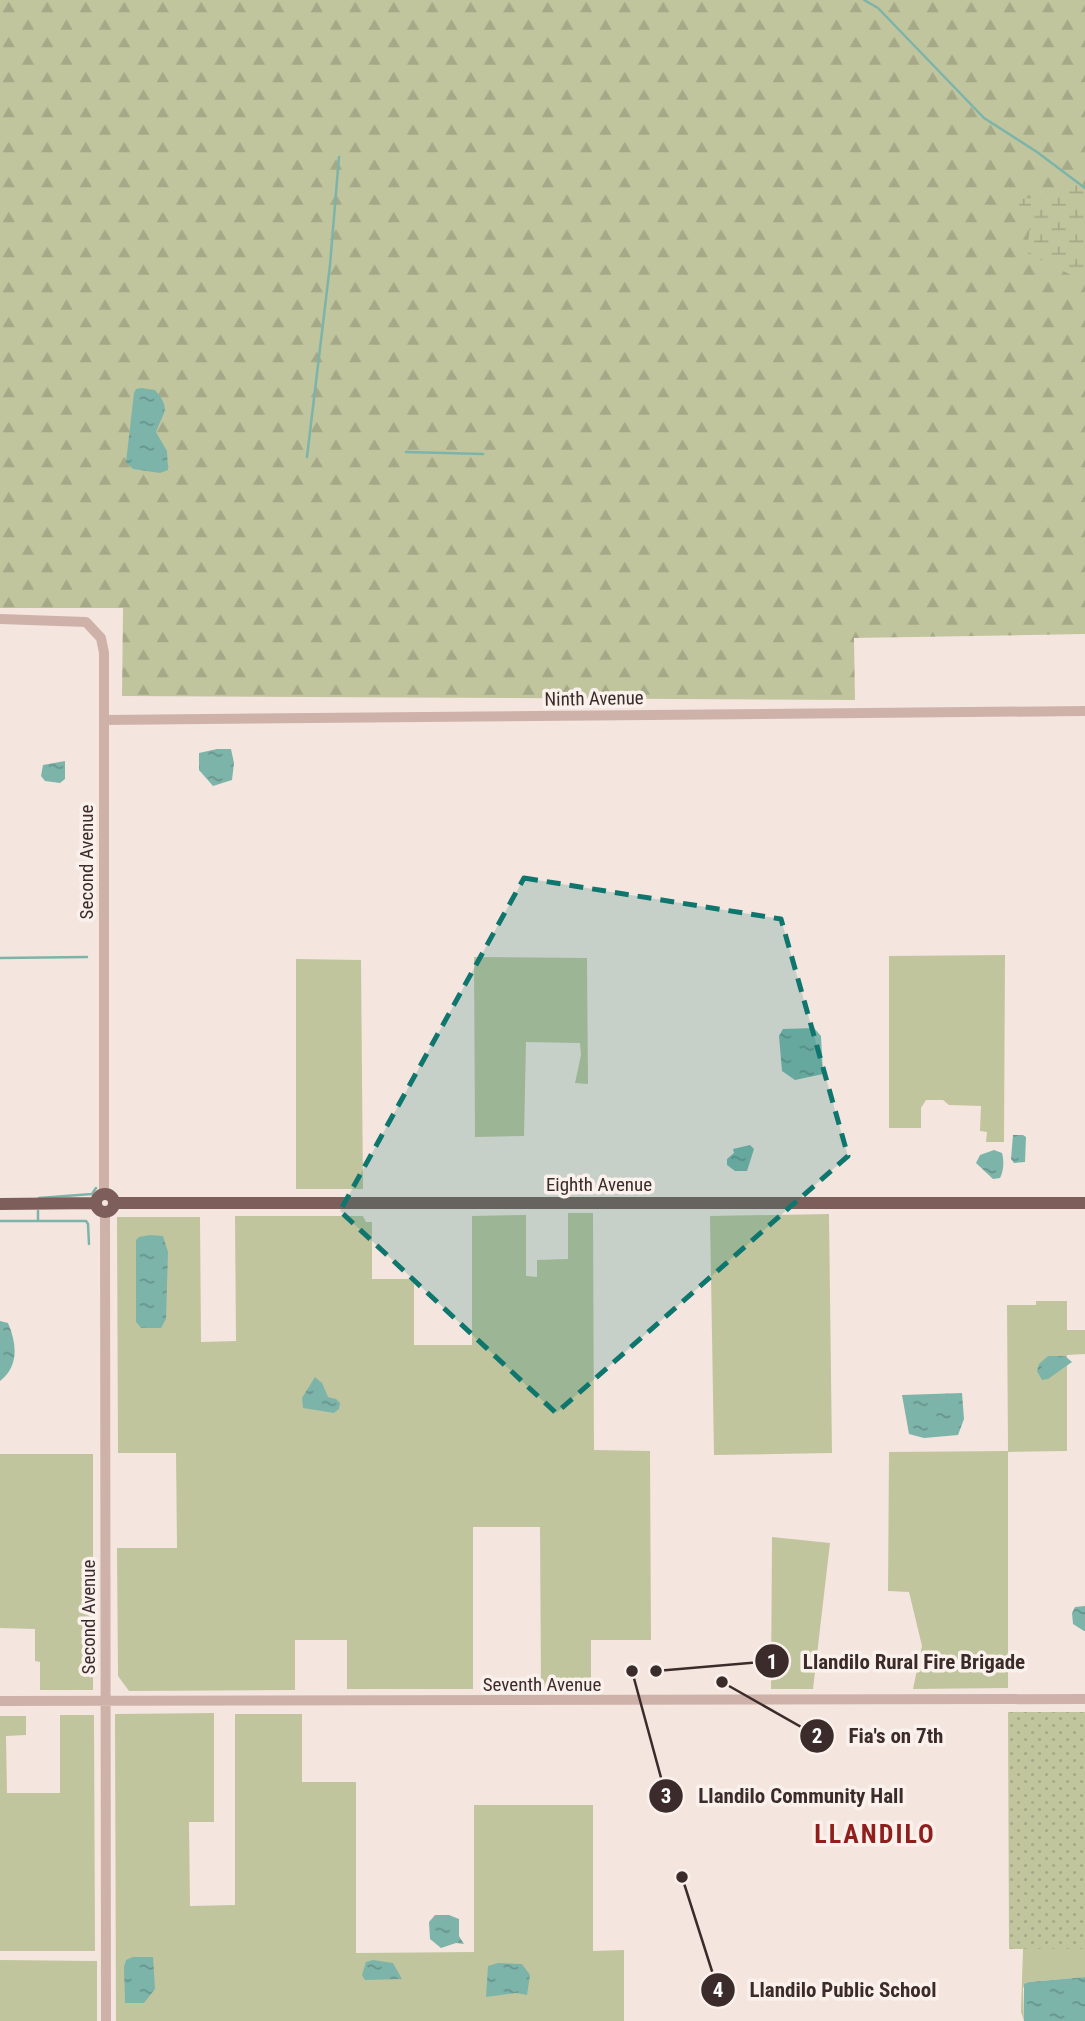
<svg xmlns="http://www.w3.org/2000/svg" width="1085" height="2021" viewBox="0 0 1085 2021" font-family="'Roboto Condensed',sans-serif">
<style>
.grass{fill:#c0c59e}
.forest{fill:url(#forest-firs)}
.wetland{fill:url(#wetland-marsh)}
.park{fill:url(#park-dots)}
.water{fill:url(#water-ripples)}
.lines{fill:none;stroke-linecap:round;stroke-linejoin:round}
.stream{stroke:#7cb4aa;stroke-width:2.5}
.minor{stroke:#ceb2aa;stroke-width:10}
.major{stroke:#7e5e5a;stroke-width:12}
.marked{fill:#0f766e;fill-opacity:0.2;stroke:#0f766e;stroke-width:5;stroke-dasharray:14 9;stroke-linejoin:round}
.labels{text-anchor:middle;stroke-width:7;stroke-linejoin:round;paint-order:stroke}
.street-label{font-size:19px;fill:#3b2b2a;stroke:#fbf1ec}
.district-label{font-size:26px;font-weight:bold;letter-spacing:2px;fill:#8f1f1d;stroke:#fbf1ec}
.leader{fill:none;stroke:#3b2b2a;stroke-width:2.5}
.callout-dot{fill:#3b2b2a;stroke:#fbf1ec;stroke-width:2.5}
.mark-label{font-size:21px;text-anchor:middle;font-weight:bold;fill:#fff}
.callout-label{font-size:21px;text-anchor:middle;font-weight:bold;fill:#3b2b2a;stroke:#fbf1ec;stroke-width:7;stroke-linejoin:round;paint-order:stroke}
</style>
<defs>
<pattern id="forest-firs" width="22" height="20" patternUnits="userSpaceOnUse" patternTransform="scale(1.75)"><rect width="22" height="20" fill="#c0c59e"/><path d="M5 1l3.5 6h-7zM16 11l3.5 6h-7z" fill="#a6a988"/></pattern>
<pattern id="wetland-marsh" width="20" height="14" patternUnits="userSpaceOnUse" patternTransform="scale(1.75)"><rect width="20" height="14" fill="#c0c59e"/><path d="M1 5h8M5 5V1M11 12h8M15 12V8" fill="none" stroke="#a6a988"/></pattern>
<pattern id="park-dots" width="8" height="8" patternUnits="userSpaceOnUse" patternTransform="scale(1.75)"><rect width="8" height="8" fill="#c0c59e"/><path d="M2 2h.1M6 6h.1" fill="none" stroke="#a6a988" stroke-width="1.8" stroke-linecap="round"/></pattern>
<pattern id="water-ripples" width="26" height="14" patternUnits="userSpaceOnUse" patternTransform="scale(1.75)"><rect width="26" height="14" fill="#7cb4aa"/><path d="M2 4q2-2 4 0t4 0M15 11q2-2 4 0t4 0" fill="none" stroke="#67938b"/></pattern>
</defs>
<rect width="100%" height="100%" fill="#f4e6df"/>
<path class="grass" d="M1005,955l-1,187h-18l1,-10 -7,-1 1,-25 -32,-1 -6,-5h-17l-5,8v20h-32v-172z
M474,957l113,1 1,126 -13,-1 6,-28 -1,-12 -54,-1 -2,94 -49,1z
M296,959l65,1 2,229h-67z
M568,1213h25l1,237 56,1 1,189h-60v48l-50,1 -1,-162h-67v162h-126v-49h-52v50l-166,1 -11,-15 -1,-128h60l-1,-95h-58l-1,-236h83l1,125 35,-1 -1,-125h128l3,6h6v57h42v66h58v-129l54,-1v61l11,1v-17l31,-1z
M829,1214l3,239 -118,2 -4,-239z
M1036,1301h31v29h18v24l-18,1v96l-59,1v236l-95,1 9,-43 -13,-54 -21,-1 1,-139 119,-1 -1,-146h29z
M0,1454h93v236h-53v-28l-5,-1v-32l-35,-1z
M772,1537l58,6 -17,146h-42z
M214,1713v109h-25l1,84 45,-1v-191h67v68h54v171l118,-1v-147h119v146l31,-1v71h-508l-1,-307z
M60,1715h34l1,236h-95v-235h26v19l-20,1 1,57h53z
M1023,1949h62v28l-56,5 -6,6 1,33 -3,-9z
M0,1960l97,1v60h-97z"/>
<path class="forest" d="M0,0h1085v634l-231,4 1,62 -733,-4 1,-88h-123z"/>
<path class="wetland" d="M1069,182l16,7v93l-58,-29 3,-28 -14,-26c24,0 33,-6 53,-17z"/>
<path class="park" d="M1008,1712h77v237h-76z"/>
<path class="water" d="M141,388l14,2c17,20 8,22 1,42l11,19 1,19 -8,3 -27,-4 -7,-7 8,-69 2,-4z
M217,749h14l3,14 -2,17 -19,6 -14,-16v-17z
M65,761v18l-5,4 -15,-2 -4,-5 2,-11z
M814,1028l7,8 2,38 -28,6 -13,-9 -3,-35 4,-7z
M1013,1135h10l3,2 -1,25 -11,1 -3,-4z
M750,1145l4,4 -7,22h-12l-8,-6v-6l7,-6 -1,-4z
M994,1150l8,3c2,7 2,18 -2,25l-7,1 -17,-16 4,-8z
M150,1235l13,1 5,16 -2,67 -5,9h-20l-5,-6v-82l3,-3z
M0,1321l8,2c9,21 11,43 -8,58z
M1048,1356h17l7,6 -24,17 -6,1 -5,-9 2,-7z
M315,1377l7,6 6,14 8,2 4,4 -1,6 -5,4 -31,-5 -1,-10z
M962,1393l2,26 -6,16 -34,3 -15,-4 -7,-39z
M1085,1606v25h-1l-11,-7 -1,-11 3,-6z
M435,1915h14l10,4v17l5,8 -8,-1 -15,5 -11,-9 -1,-17z
M133,1957h20l2,32 -11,14h-19l-1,-36 2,-7z
M373,1960l20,3 9,16 -37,1 -3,-5 4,-13z
M498,1963l24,1 8,11 -3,20 -11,-2 -30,4 2,-31z
M1085,1977v44h-61v-37l5,-2z"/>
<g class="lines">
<path class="stream" d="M864,0l14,8 106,110 53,34 48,36
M406,452l77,2
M307,457l23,-192 9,-108
M0,958l87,-1
M39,1198l53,-4 4,-6
M0,1221h86l2,3 1,20
M38,1221v-10"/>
<path class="minor" d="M0,619l86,3 15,16 3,15v542
M104,720l981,-9
M105,1212l1,809
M0,1701l1085,-2"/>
<path class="major" d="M96 1203a9 9 0 1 1 18 0a9 9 0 1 1-18 0Z
M114,1203h971
M0,1204l96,-1"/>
</g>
<path class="marked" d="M524,878l257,41 67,237 -292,257 -216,-202z"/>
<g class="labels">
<g class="street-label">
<text transform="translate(594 698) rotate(-1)" y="7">Ninth Avenue</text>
<text transform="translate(86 862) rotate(-90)" y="7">Second Avenue</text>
<text x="599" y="1191">Eighth Avenue</text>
<text transform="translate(88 1617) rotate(-90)" y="7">Second Avenue</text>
<text x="542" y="1691">Seventh Avenue</text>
</g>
<g class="district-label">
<text x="875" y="1843">LLANDILO</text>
</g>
</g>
<path class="leader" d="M656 1671L772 1661M722 1682L817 1736M632 1671L666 1796M682 1877L718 1990"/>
<g class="callout-dot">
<circle cx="656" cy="1671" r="7"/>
<circle cx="722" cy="1682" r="7"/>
<circle cx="632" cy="1671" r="7"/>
<circle cx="682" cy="1877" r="7"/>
<circle cx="772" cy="1661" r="18"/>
<circle cx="817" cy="1736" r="18"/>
<circle cx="666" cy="1796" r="18"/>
<circle cx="718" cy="1990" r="18"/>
</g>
<g class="mark-label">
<text x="772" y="1669">1</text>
<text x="817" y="1743">2</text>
<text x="666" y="1803">3</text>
<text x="718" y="1997">4</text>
</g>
<g class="callout-label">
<text x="914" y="1669">Llandilo Rural Fire Brigade</text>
<text x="896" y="1743">Fia's on 7th</text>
<text x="801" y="1803">Llandilo Community Hall</text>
<text x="843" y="1997">Llandilo Public School</text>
</g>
</svg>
